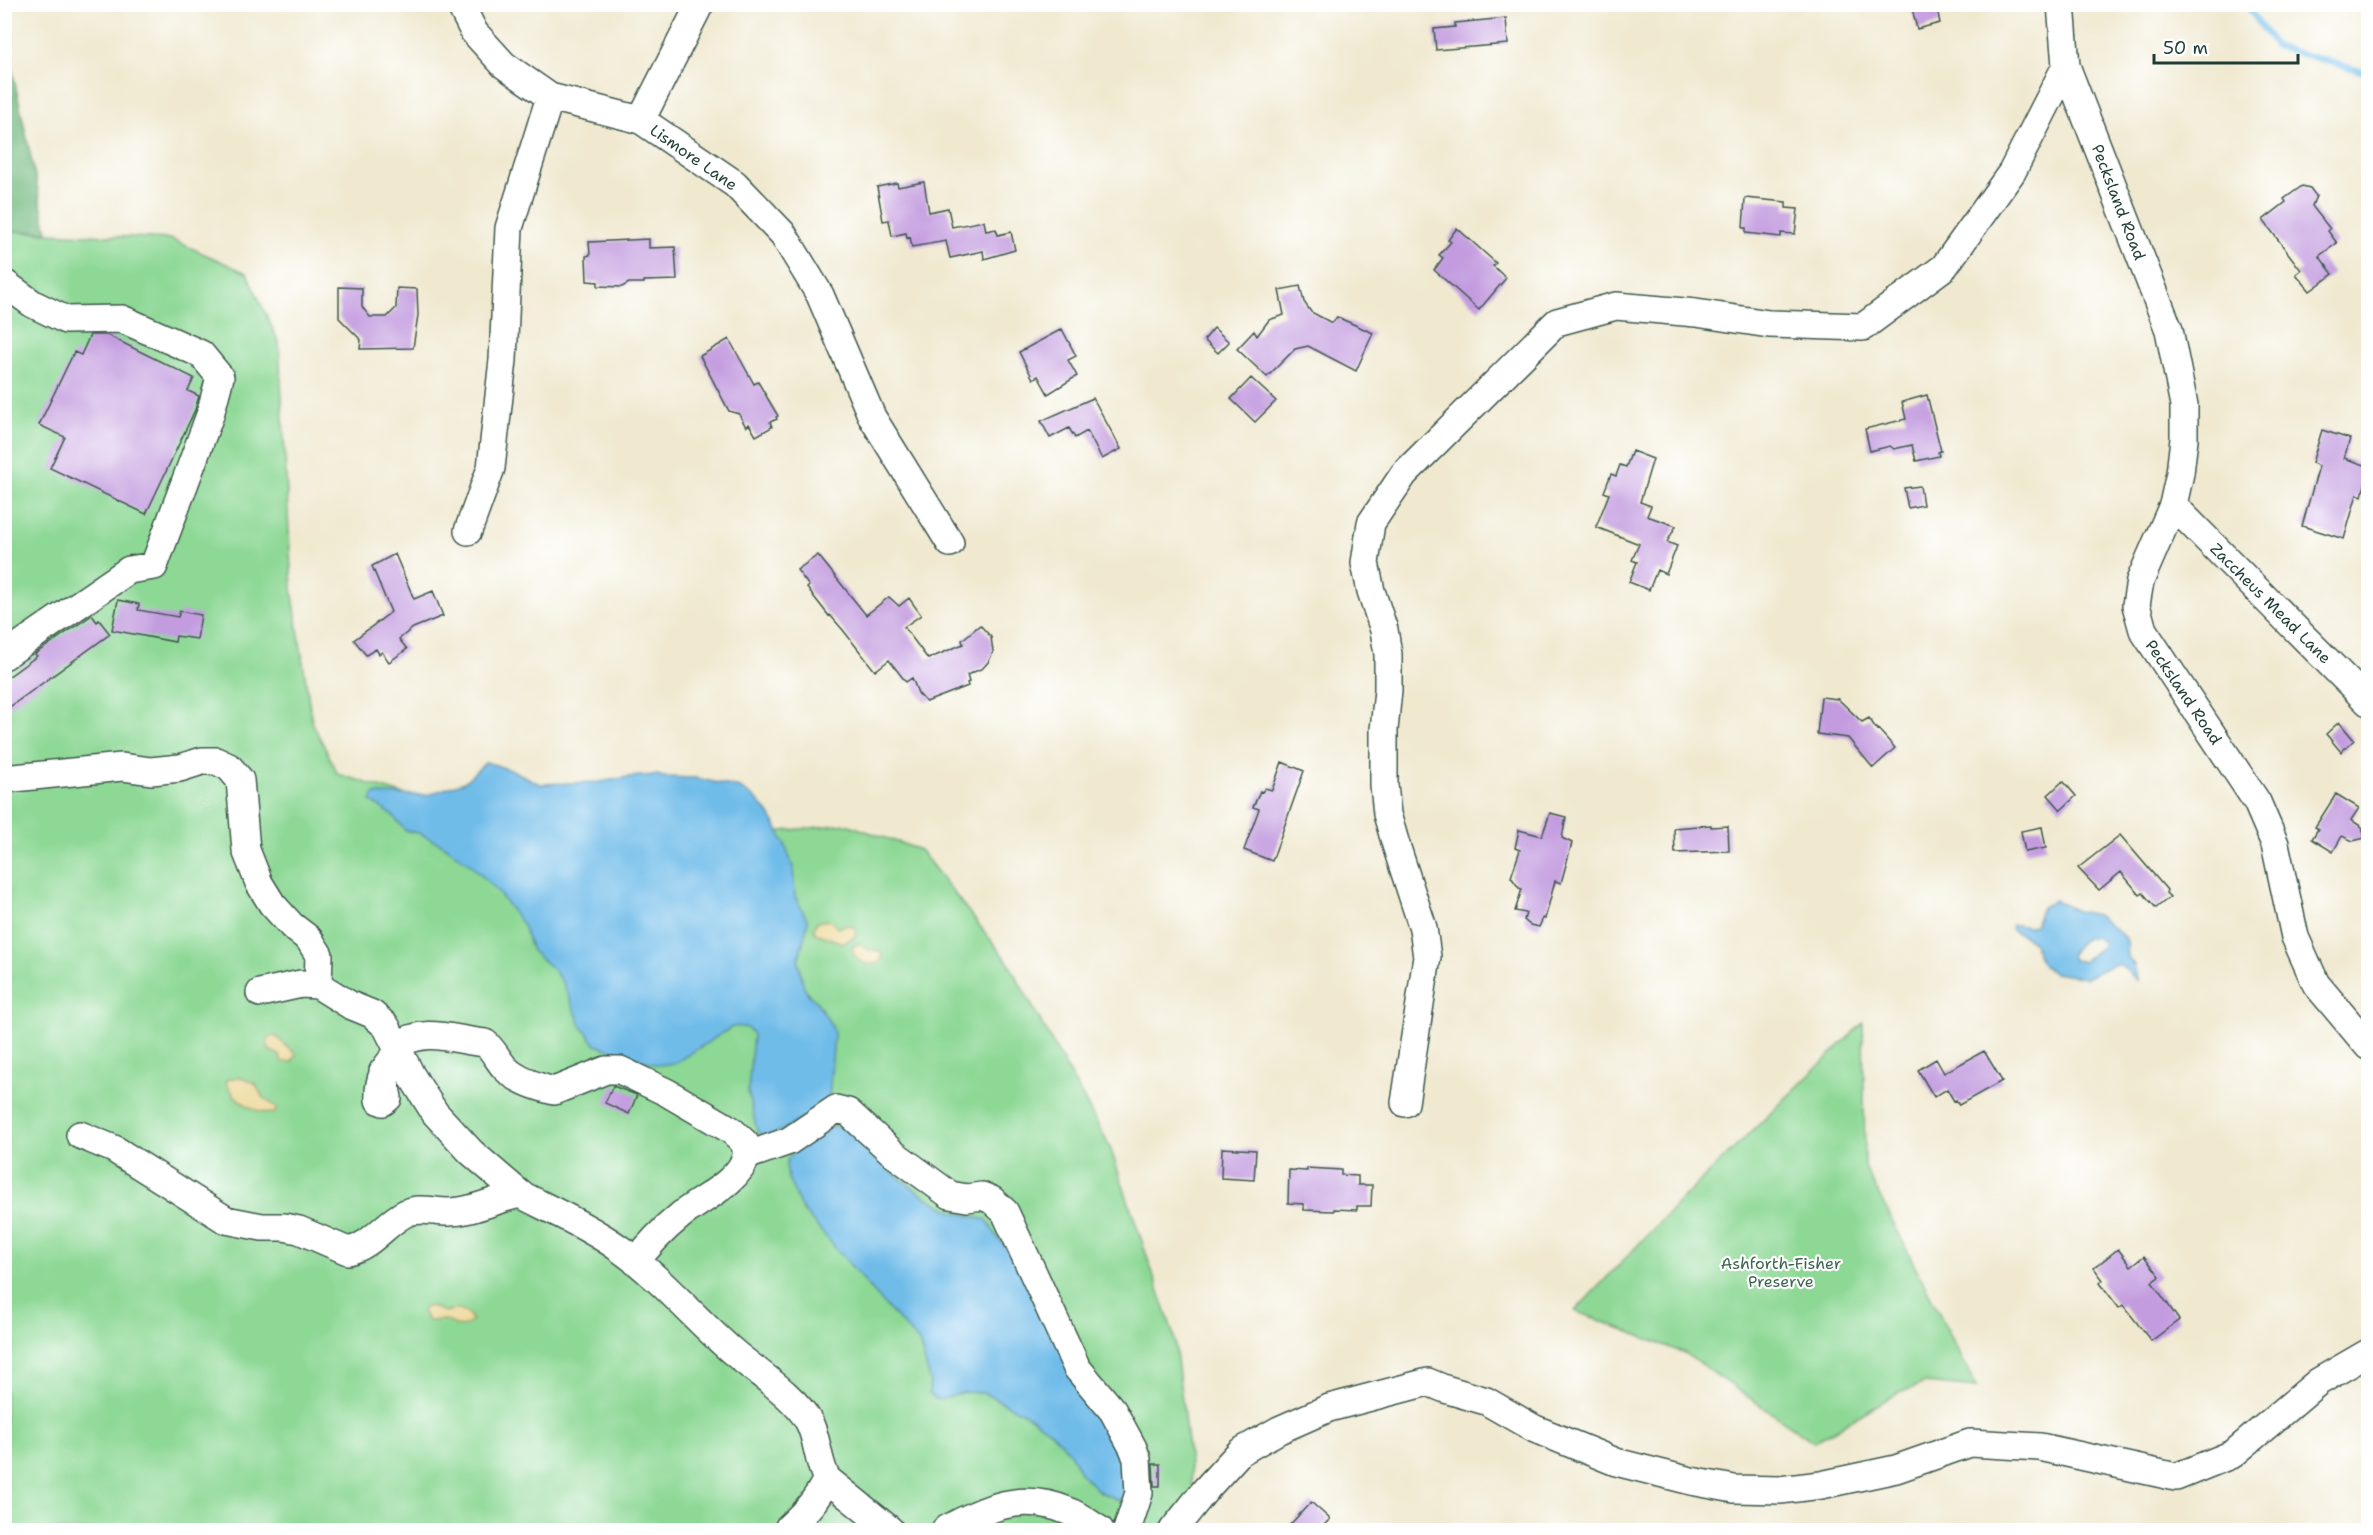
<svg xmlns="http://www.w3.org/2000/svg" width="2373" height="1535" viewBox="0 0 2373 1535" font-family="'Shantell Sans',sans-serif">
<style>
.green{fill:#8dd895;stroke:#568a64;stroke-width:1.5}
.forest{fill:#72b87e;stroke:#487a59;stroke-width:1.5}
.sand{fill:#eeda9e;stroke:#868c69;stroke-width:1.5}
.water{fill:#70bce9;stroke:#487c8e;stroke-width:1.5;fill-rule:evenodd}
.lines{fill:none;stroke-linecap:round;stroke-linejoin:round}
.stream{stroke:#70bce9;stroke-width:6}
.building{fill:#c39cdf}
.minor-casing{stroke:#3e574b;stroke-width:30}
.minor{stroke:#fff;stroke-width:27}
.labels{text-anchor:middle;stroke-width:4.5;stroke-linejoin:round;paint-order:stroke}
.street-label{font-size:16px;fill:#1f3d34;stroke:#fff}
.park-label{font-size:16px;fill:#3a644c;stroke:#fff}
</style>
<rect width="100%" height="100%" fill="#fff"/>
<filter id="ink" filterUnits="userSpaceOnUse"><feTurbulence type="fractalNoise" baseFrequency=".0167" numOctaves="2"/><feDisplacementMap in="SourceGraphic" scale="12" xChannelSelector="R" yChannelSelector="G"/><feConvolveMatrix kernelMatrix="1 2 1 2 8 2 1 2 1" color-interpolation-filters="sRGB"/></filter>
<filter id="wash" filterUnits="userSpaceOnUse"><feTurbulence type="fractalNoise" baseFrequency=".008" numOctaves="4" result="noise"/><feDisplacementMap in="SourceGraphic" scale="24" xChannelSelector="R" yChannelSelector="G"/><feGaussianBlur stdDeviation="1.35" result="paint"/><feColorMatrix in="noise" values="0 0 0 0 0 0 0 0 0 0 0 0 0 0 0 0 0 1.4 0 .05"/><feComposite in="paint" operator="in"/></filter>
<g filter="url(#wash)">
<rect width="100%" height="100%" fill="#f0e9d0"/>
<path class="green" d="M5,231l166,8 76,34 32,70 13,246 20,133 26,52 125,39 310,19 73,-8 74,26 88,112 102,185 64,189 24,194h-1193z
M1863,1023l2,144 112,221 -52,-5 -31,12 -80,47 -130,-89 -109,-42 101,-106z"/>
<path class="forest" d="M4,36h1l42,196 -42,-1z"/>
<path class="sand" d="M829,920l3,1 5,7 10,-3 7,2 2,3 -2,8 -11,5 -28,-10 -1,-5 3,-6z
M859,943l10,7 11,1 3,6 -4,6c-13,3 -21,0 -27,-12l1,-5z
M275,1036l21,18 -4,8h-10l-3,-7 -10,-5 -2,-9 3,-4z
M238,1077l17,6 7,13 15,12 -2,5c-18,2 -42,-13 -49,-31l3,-3z
M429,1306l16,6 12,-3 12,5 3,7c-12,12 -17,2 -28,-1 -5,0 -11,1 -16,1l-6,-10 2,-3z"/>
<path class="water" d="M486,762l28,9 26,13 60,-2 28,-5 29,-2 7,2 32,1 44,10 15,10 16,18 14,28 8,23 2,29 13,25 -10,41 6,25 5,8 7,6 16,25 2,8 -5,64 -6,11 -57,29 -9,-7 -9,-40 5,-56c-4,-9 -12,-9 -21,-8l-57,36 -17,2 -62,-20 -15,-20 -18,-42 -11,-15 -20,-17 -9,-26 -26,-34 -26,-26 -28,-20 -24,-12 -13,-2 -14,-16 -21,-14 3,-7 53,1 37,-13z
M2055,900l22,11 20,4 25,20 5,6 1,16 6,8 4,16 -19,-17 -7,1 -26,13 -32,-5 -11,-7 -11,-25 -21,-12 1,-5 16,3 7,-2 7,-18zM2095,937l8,6c-4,10 -14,12 -21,18l-9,-1 -2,-6c7,-10 12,-17 24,-17z
M824,1127h14l21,9 31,35 33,24 28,16 36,9 10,17 19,21 88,150 28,74 -8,16 -6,2 -18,-8 -19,-18 -12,-23 -18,-19 -27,-19 -40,-20 -19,-1 -25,8 -6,-2 -5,-5 1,-13 -11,-38 -28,-30 -90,-104 -13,-30 -2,-13 2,-7z"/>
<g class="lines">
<path class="stream" d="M2246,4l29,42 93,27"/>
</g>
<g id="blocks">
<path class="building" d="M1911,4h25l4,19 -23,6z
M1506,18l2,26 -72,6 -2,-21 21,-2v-4z
M924,182l5,30 19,-4 4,19 32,-6 2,10 10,-2 2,6 13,-3 4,18 -31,9 -1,-8 -33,7 -4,-17 -34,6 -2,-10 -3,1 -1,-5 -14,3 -3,-16 -6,1 -6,-34 20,-4 1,4z
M2302,186l8,2 6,8 -4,10 18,23 -2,2 9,12 -18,13 14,18 -23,17 -14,-17 5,-4 -38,-50 23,-18 -2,-3z
M1745,198l41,4v6l12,1 -3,25 -14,-1v4l-35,-4v-5h-3z
M1457,228l39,35 -3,3 13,12 -27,32 -45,-40 9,-12 -4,-3 12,-13 -3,-2z
M649,239v9l26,-1 2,33 -33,1v2h-15l-7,4 -24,-1v-4l-11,-1 -1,-25 4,-1 -1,-13z
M1300,286l4,16 7,10 21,11 5,-6 36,16 -17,38 -48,-25 -13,3 -28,28 -30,-28 17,-18 3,5 12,-16 15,-5 -5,-25z
M339,287l23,1v19l8,10h17l9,-9 1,-20 20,1 1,26 -5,33 -53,1 1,-9 -22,-22z
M1214,328l15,14 -11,11 -14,-13z
M1062,329l14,27 -8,4 9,16 -29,18 -10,-18 -5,3 -14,-27z
M90,335h17l87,43 -6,13 11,5 -4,14 -49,104 -96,-46 15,-31 -26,-12 35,-73 7,3z
M729,339l25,45 4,-2 20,34 -2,1 1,2 -7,3 2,5 -16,9 -7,-12 -3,3 -7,-13 -10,-3 -29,-55z
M1251,378l25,23 -21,21 -24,-23z
M1927,395l14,56 -3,1 1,4 -23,5 -4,-16 -18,4 -4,-3 -20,5 -5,-22 41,-10 -4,-17z
M1093,398l28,51 -19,10 -15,-28 -12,7 -6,-10 -19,10 -9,-17z
M2322,430l28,9 -6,19 24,8v8l-6,22 -5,-2 -13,45 -42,-13 17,-60 -7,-3z
M1632,451l21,8 -13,43 11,4 -4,10 29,10 -9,16 10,4 -11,28 -9,-4 -8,20 -20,-8 8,-20 -5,-2 7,-16 -43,-17 13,-33 -5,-2 7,-18 5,2 4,-11 6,2z
M1920,486l3,19 -15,3 -4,-20z
M395,554l19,45 19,-8 10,25 -30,12 -14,11 8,10 -18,13 -7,-10 -3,2 -3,-5 -10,6 -12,-15 37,-28 -19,-46z
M818,555l48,60 23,-18 10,9 10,-8 12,17 -17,12 24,32 35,-15 -1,-4 18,-15 11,12 2,15 -4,9 -6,7 -16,7 2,7 -2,1 1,3 -42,16 -8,-9 -6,-15 -6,4 -17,-22 -14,11 -32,-41 -13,-15 -1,1 -22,-28 2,-2 -12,-16z
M118,600l21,4 -1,6 40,7 2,-6 21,4 -4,24 -21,-3 -1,6 -63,-12z
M92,615l5,7 2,-2 11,14 -106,77v-31l33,-24 -2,-2z
M1821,697l17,2 24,23 7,-4 8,12 1,-1 17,19 -22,20 -25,-30 -31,-4z
M2339,722l15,18 -13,12 -15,-18z
M1282,762l22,9 -32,90 -28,-11 15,-41 -6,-2 7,-16 2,1 3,-4 7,2z
M2063,781l13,15 -15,14 -13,-15z
M2336,794l23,14 -8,12 11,7 3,11 -12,3 -11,-5 -9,16 -21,-13 6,-10 -3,-2z
M1550,813l16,4 -4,21 10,5 -11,40 -6,-2 -10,38 -2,-1 -4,9 -9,-2 -6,-5 2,-7 -11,-2 7,-22 -3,-1 -8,-11 9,-27 -5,-2 4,-18 23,6z
M1711,825v2l17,-1 1,25 -54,2 -1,-25z
M2042,827l4,21 -21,4 -4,-21z
M2120,835l47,55 -1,3 4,4 -14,11 -13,-15 -3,2 -19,-23 -22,18 -21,-22z
M1984,1051l18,30 -43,24 -3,-5 -2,1 -7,-12 -13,8 -16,-27 18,-11 8,14z
M613,1086l24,9 -8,19 -24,-11z
M1222,1148l34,2 -2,30 -33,-2z
M1307,1168l34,2v5l17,1v9h14l-1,21h-14v4l-23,-1v2l-30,-1v-6l-16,-1 1,-33 18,1z
M2118,1249l13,17 13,-10 16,20 -8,6 27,38 -28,21 -28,-36 -4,3 -19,-25 3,-3 -9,-12z
M1153,1464h7v22h-6z
M1311,1502l19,17 -11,11h-34z"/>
</g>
</g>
<g filter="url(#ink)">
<use href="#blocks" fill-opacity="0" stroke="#3e574b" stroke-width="1.5"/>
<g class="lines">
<defs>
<path id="minor" d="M460,4l14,28 30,33 46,32 91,23 94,64 48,50 37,61 52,122 78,126
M2061,4l5,62 103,264 15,75v34l-4,34 -7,32 -33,76 -4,24 7,25 114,172 18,42 20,93 21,47 52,62
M641,120l59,-116
M4,283l29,21 33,16 56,-1 79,35 19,23 -10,38 -56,151 -25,4 -125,86
M2173,505l195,197
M468,531l23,-63 12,-108 6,-132 41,-131
M4,779l118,-12 29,4 29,-3 22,-7h14l13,6 11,13 6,70 13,33 13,21 20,22 17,13 10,16 -1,30 32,20 22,9 14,12 25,49 24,38 36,39 49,42
M260,993l41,-9 17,1
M397,1046c28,-20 56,-6 88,-3 9,7 13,18 21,26 12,12 33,18 48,22l52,-21h14l46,22 65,38 14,13c0,3 2,10 1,14 -7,25 -45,42 -65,58 -17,14 -33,30 -45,47
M383,1071l5,27 -5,4 -4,-2c-1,-18 5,-38 22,-47
M1405,1103l22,-146 -4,-29 -27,-83 -9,-31 -3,-29v-55l4,-40v-36l-4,-24 -13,-39 -6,-28 6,-40 33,-49 153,-152 59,-16 80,7 73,11 94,3 81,-60 68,-95 54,-106
M80,1135l34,14 112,71 36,7h22l15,3 49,21c24,-5 37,-28 58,-38 13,-6 28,-1 42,-1 24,0 48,-13 72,-18 33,17 69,33 100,55 41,29 74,69 112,102 22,19 64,46 77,71 9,17 8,39 18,57 -10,20 -21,33 -38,48
M746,1156l43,-15 47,-32 12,3 46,42 56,41 17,3 15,-2 10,4 13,12 72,156 36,43 20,37 4,11 2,34 -12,37
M827,1479l63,51
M945,1530c41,-22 77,-39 123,-19 11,4 21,13 32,19
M1173,1530l34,-42 33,-36 39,-22 50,-22 99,-26 17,7 41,12 49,28 81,33 75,19 43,8 46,1 41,-5 75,-16 74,-26 70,4 136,30 57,-23 85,-72 50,-29"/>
</defs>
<use href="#minor" class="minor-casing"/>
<use href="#minor" class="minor"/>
</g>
</g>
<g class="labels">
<g class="street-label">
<text transform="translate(694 157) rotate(35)" y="6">Lismore Lane</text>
<text transform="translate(2119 202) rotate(69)" y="6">Pecksland Road</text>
<text transform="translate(2271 603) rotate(45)" y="6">Zaccheus Mead Lane</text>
<text transform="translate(2184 692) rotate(56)" y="6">Pecksland Road</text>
</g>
<g class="park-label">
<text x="1781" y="1269">Ashforth-Fisher<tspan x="1781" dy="18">Preserve</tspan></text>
</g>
</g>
<rect width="2373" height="1535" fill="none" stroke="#fff" stroke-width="24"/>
<path d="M2154 54v9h144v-9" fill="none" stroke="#1f3d34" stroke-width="3"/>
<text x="2163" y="54" font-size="18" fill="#1f3d34" stroke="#ffffff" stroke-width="4.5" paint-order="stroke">50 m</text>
</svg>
